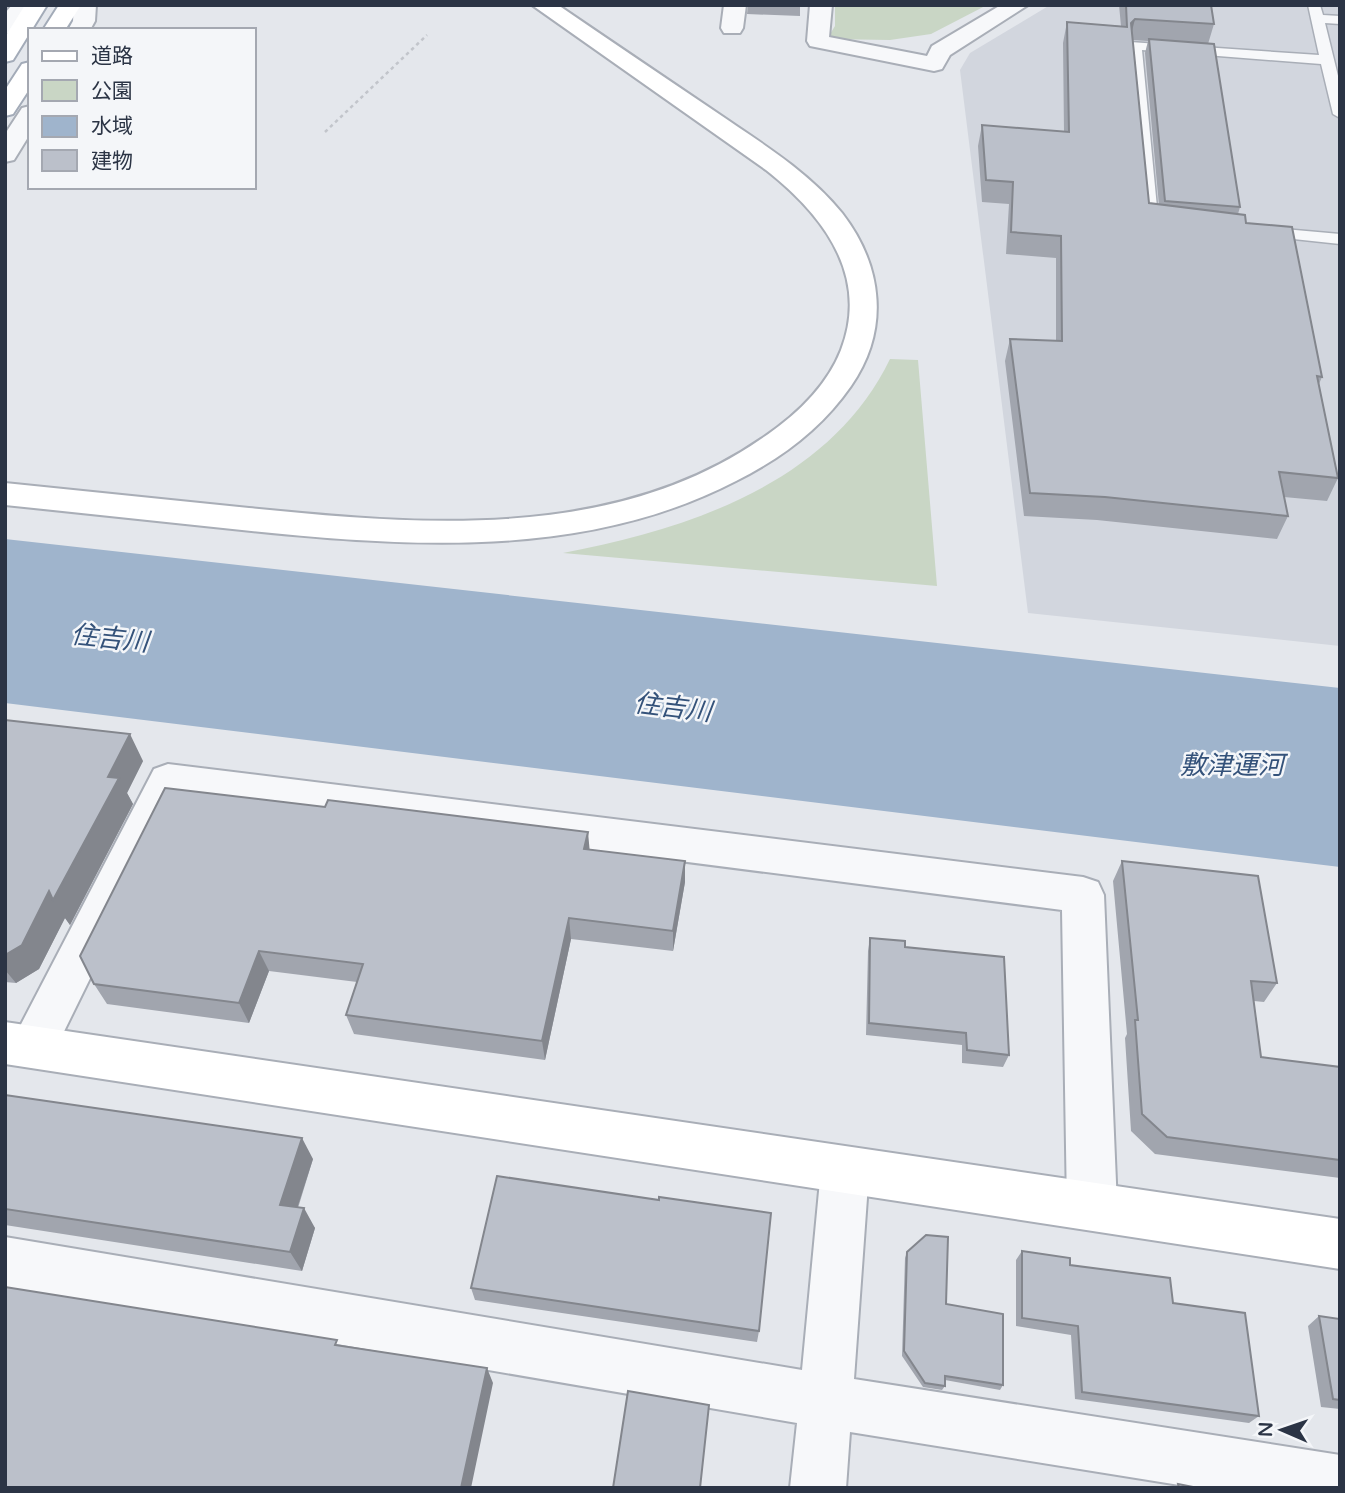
<svg xmlns="http://www.w3.org/2000/svg" width="1345" height="1493" viewBox="0 0 1345 1493" font-family="'Varela Round','Noto Sans JP',sans-serif">
<style>
.built{fill:#d2d6de}
.green{fill:#c9d6c5}
.water{fill:#9fb4cc}
.lines{fill:none;stroke-linecap:round;stroke-linejoin:round}
.lane-casing{stroke:#a9aeb7;stroke-width:3}
.street-casing{stroke:#a9aeb7;stroke-width:4}
.secondary-casing{stroke:#a9aeb7;stroke-width:4}
.primary-casing{stroke:#a3abb8;stroke-width:4}
.path{stroke:#c2c5cb;stroke-width:2.5;stroke-dasharray:3.5 3.5;stroke-linecap:butt}
.lane{fill:#f7f8fa;fill-rule:evenodd}
.street{fill:#f7f8fa;fill-rule:evenodd}
.secondary{fill:#fff;fill-rule:evenodd}
.primary{fill:#fff;fill-rule:evenodd}
.wall{fill:#a1a5ae;fill-rule:evenodd}
.shaded-wall{fill:#83868d}
.building{fill:#bbc0ca;stroke:#83868d;stroke-width:2}
.labels{text-anchor:middle;stroke-width:5;stroke-linejoin:round;paint-order:stroke}
.water-label{font-size:26px;font-style:italic;fill:#34527a;stroke:#f4f6f9}
</style>
<rect width="100%" height="100%" fill="#e4e7ec"/>
<path class="built" d="M1050,5h290v641l-312,-33 -68,-543 10,-17z"/>
<path class="green" d="M835,5h152l-56,29 -41,6 -63,-1 8,-13z
M890,359l28,1 19,226 -374,-33c126,-24 267,-70 327,-194z"/>
<path class="water" d="M5,539l1335,149v179l-1335,-164z"/>
<g class="lines">
<defs>
<path id="lane" d="M1308,5h12l3,10 17,1v8l-15,-1 15,61v34l-7,-4 -12,-50 -179,-14 16,168 11,2 2,3 -8,5 -18,-3 -17,-180 2,-3 189,13z
M1263,227l77,7v10l-83,-9 -2,-3 2,-3z"/>
<path id="street" d="M12,5h23l-22,27 -8,2v-21z
M74,5h22l-1,16 -5,9h-22l5,-9z
M724,5h22l-3,23 -3,5h-16l-3,-5z
M810,5h22l-3,32 98,19 5,-10 69,-41h27l-78,50 -8,14 -8,2 -124,-25 -3,-5z
M30,106v28l-16,26 -9,2v-28l17,-26z
M168,764l915,113 15,5 6,13 13,311 -8,17 -17,7 -17,-7 -8,-17 -5,-296 -883,-113 -130,265 -16,6 -16,-6 -7,-15 7,-15 137,-263z
M845,1147l17,6 7,17 -15,209 486,76v33h-142l-348,-56 -4,56h-56l7,-65 -792,-136v-50l797,133 19,-200 7,-17z"/>
<path id="secondary" d="M532,5h26c51,35 103,70 155,105 45,31 94,60 129,103 41,53 48,117 9,173 -29,42 -69,72 -115,95 -152,79 -329,66 -494,49 -79,-8 -158,-17 -237,-25v-22c81,8 162,17 244,25 170,17 363,34 512,-69 33,-22 65,-51 80,-89 29,-75 -19,-136 -75,-180z
M5,1022l1335,197v50l-1335,-205z"/>
<path id="primary" d="M25,5h22l-34,55 -8,2v-25z
M59,5h22l-16,25h-22z
M30,62v26l-17,26 -8,2v-26l17,-26z"/>
</defs>
<use href="#lane" class="lane-casing"/>
<use href="#street" class="street-casing"/>
<use href="#secondary" class="secondary-casing"/>
<use href="#primary" class="primary-casing"/>
<path class="path" d="M325,132l102,-97"/>
<use href="#lane" class="lane"/>
<use href="#street" class="street"/>
<use href="#secondary" class="secondary"/>
<use href="#primary" class="primary"/>
</g>
<path class="wall" d="M748,5h52v11l-53,-2z
M1119,5h92l3,19 -6,20 32,163 -2,7 8,9 76,154 -3,7 19,94 -11,23 -43,-4 4,19 -11,23 -180,-19 -73,-4 -19,-155 5,-22 46,2v-83l-50,-4 3,-50 -27,-2 -4,-56 4,-21 82,7 -1,-89 4,-21 54,4zM1133,40l15,1 -3,12 14,152 -10,-2z
M5,720l138,41 -16,32 6,11 -63,121 -5,-7 -26,51 -23,14 -11,-1z
M590,850l95,11v21l-12,69 -102,-12 -26,121 -191,-26 -8,-19 11,-33 -88,-11 -20,52 -142,-19 -13,-20z
M1122,861l155,122 -13,19 -10,-1 7,56 79,10v111l-185,-24 -24,-23 -6,-93 2,-4 -14,-153z
M870,938l35,9 104,108 -6,12 -41,-4v-18l-96,-10 2,-84z
M5,1095l308,64 -15,49 17,20 -13,43 -297,-46z
M1022,1251l48,14 103,38 86,113 -10,7 -174,-24 -4,-64 -55,-9v-66z
M907,1252l39,52 57,81 -3,5 -55,-10v6l-3,4 -19,-3 -21,-31 3,-98z
M471,1288l288,43 -2,11 -282,-42z
M1319,1316l21,3v90l-19,-2 -13,-81z"/>
<path class="shaded-wall" d="M1135,19l-5,20 1,-16z
M130,734l13,27 -16,32 6,11 -63,121 -5,-7 -26,51 -23,14 -11,-13v-15l103,-178z
M588,832l2,22 -6,-5z
M685,861v21l-12,69v-20z
M569,918l2,21 -26,121 -3,-19z
M259,951l10,20 -20,52 -10,-20z
M302,1138l11,21 -21,65 -12,-19z
M304,1208l11,20 -13,43 -12,-19z
M487,1368l6,15 -22,105h-10z"/>
<path class="building" d="M1126,5h85l3,19 -79,-5 -4,4 18,180 96,12 1,8 46,4 30,150 -5,-1 21,102 -59,-6 9,44 -183,-19 -75,-4 -20,-154 52,2 -1,-105 -50,-4 2,-50 -27,-2 -4,-55 87,7 -2,-110 60,5z
M1149,39l65,5 26,163 -75,-6z
M5,720l125,14 -22,43 11,1 -66,122 -4,-9 -27,54 -17,10z
M165,788l160,19 3,-7 260,32 -4,17 101,12 -12,70 -104,-13 -27,123 -196,-26 17,-51 -104,-13 -20,52 -145,-19 -14,-28z
M1122,861l136,15 19,107 -26,-2 10,76 79,10v93l-173,-23 -25,-23 -7,-94h3z
M870,938l35,3v6l99,10 5,98 -42,-5 -1,-17 -97,-10z
M5,1095l297,43 -22,67 24,3 -14,44 -285,-43z
M497,1176l162,24v-3l112,16 -12,118 -288,-43z
M926,1235l22,2 -2,67 57,10v71l-58,-9v10l-20,-3 -21,-32 3,-99z
M1022,1251l48,7v7l100,13 3,25 72,10 14,103 -177,-24 -4,-66 -56,-8z
M5,1287l332,53 -2,5 152,23 -26,120h-456z
M1319,1316l21,3v81l-7,-1z
M628,1391l81,14 -9,83h-87z
M1178,1484l20,4h-19z"/>
<g class="labels">
<g class="water-label">
<text transform="translate(110 638) rotate(6)" y="9">住吉川</text>
<text transform="translate(673 707) rotate(7)" y="9">住吉川</text>
<text x="1232" y="774">敷津運河</text>
</g>
</g>
<rect width="1345" height="1493" fill="none" stroke="#2b3445" stroke-width="14"/>
<rect x="28" y="28" width="228" height="161" fill="#f4f6f9" stroke="#a4a8b1" stroke-width="2"/>
<rect x="42" y="51" width="35" height="10" fill="#ffffff" stroke="#a4a8b1" stroke-width="2"/>
<text x="91" y="63" font-size="21" fill="#2b3445">道路</text>
<rect x="42" y="80" width="35" height="21" fill="#c9d6c5" stroke="#a4a8b1" stroke-width="2"/>
<text x="91" y="98" font-size="21" fill="#2b3445">公園</text>
<rect x="42" y="116" width="35" height="21" fill="#9fb4cc" stroke="#a4a8b1" stroke-width="2"/>
<text x="91" y="133" font-size="21" fill="#2b3445">水域</text>
<rect x="42" y="150" width="35" height="21" fill="#bbc0ca" stroke="#a4a8b1" stroke-width="2"/>
<text x="91" y="168" font-size="21" fill="#2b3445">建物</text>
<g transform="translate(1282 1430) rotate(272)" stroke="#f4f6f9" stroke-width="5" paint-order="stroke">
<path d="M0-5L12 26L0 18L-12 26Z" fill="#2b3445"/>
<text y="-10" font-size="19" font-weight="bold" text-anchor="middle" fill="#2b3445">N</text>
</g>
</svg>
